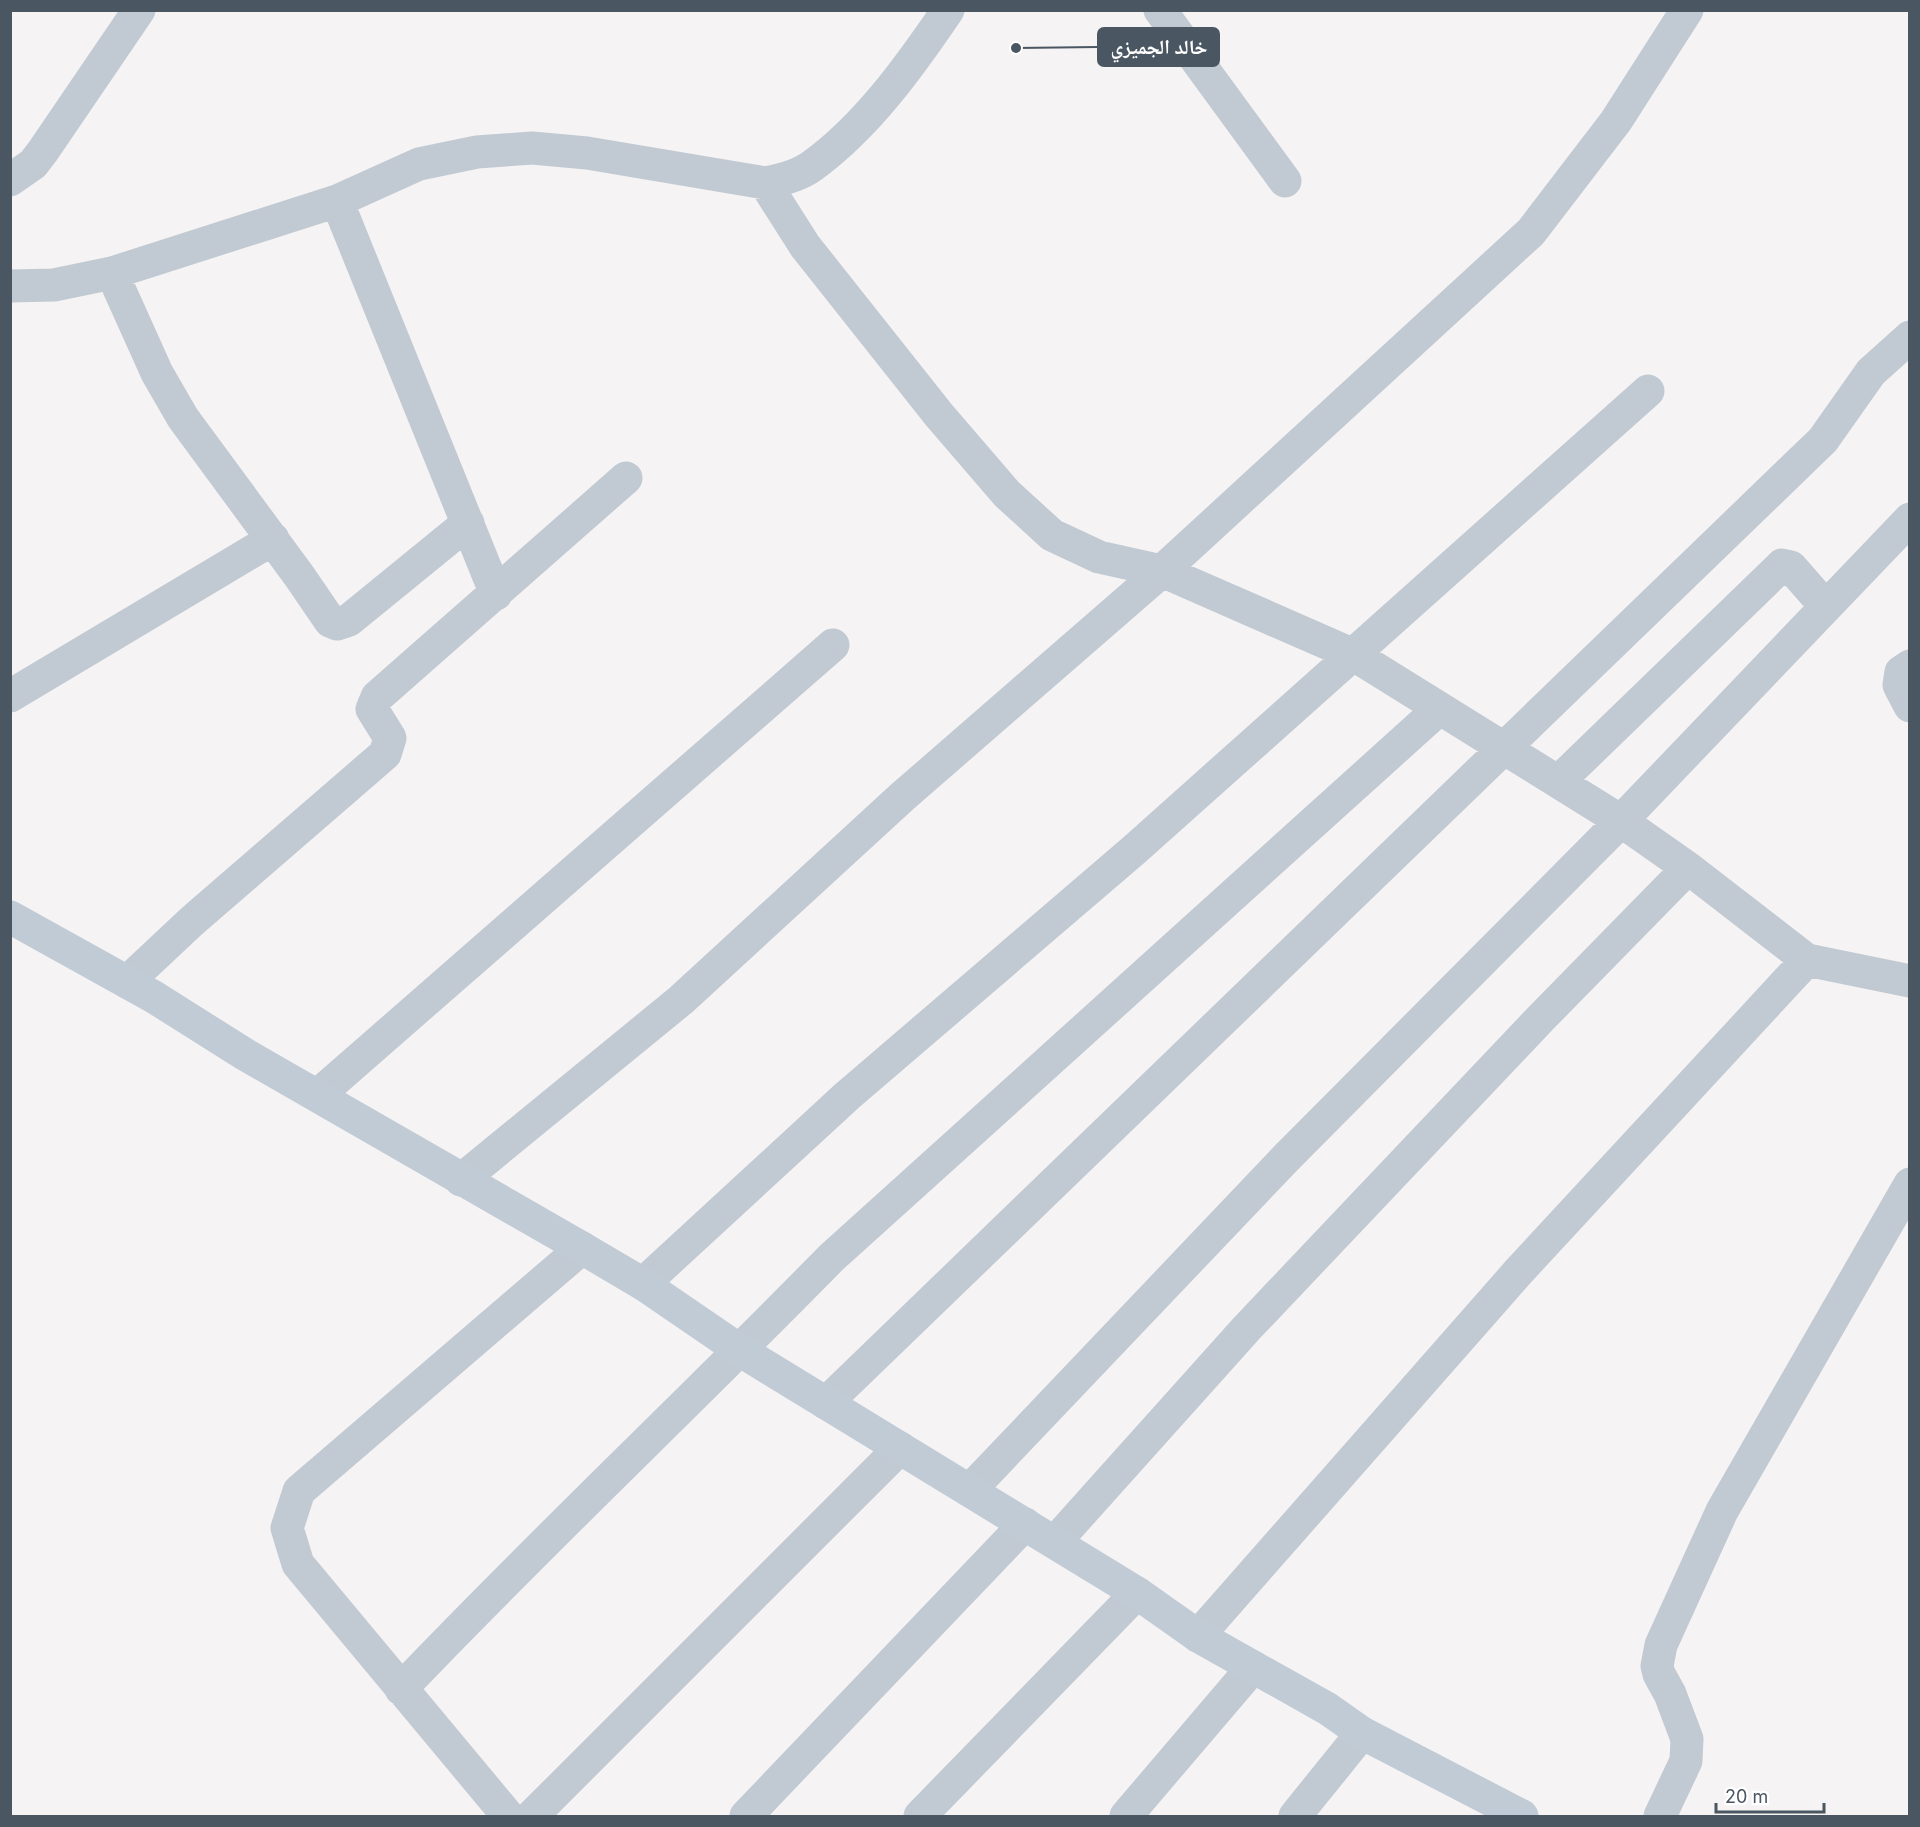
<svg xmlns="http://www.w3.org/2000/svg" width="1920" height="1827" viewBox="0 0 1920 1827" font-family="Inter,'Noto Naskh Arabic',sans-serif">
<style>
.lines{fill:none;stroke-linecap:round;stroke-linejoin:round}
.street{stroke:#c1cad2;stroke-width:33}
.secondary{stroke:#c1cbd6;stroke-width:33}
.leader{fill:none;stroke:#4a5661;stroke-width:2}
.callout-dot{fill:#4a5661;stroke:#fff;stroke-width:2}
.callout{fill:#4a5661;stroke:#4a5661;stroke-width:2}
.callout-label{font-size:20px;text-anchor:middle;font-weight:bold;fill:#fff}
</style>
<rect width="100%" height="100%" fill="#f5f3f3"/>
<g class="lines">
<path class="street" d="M1160,10l125,171
M10,180l23,-16 10,-13 96,-141
M765,183l40,63 134,169 68,79 45,41 47,22 63,14 192,84 267,166 67,47 119,92 103,21
M337,201l159,393
M112,273l45,100 26,45 117,159 30,44 7,3 12,-4 119,-97
M10,286l44,-1 58,-12 225,-72 82,-37 58,-12 55,-4 55,5 178,30c17,-3 33,-7 47,-17 55,-40 98,-100 136,-156
M1910,666l-9,6 -2,13 11,21
M10,696l263,-157
M1559,781l223,-216 9,2 35,40
M127,982l65,-61 193,-167 5,-16 -18,-29 5,-12 249,-219
M318,1095l515,-450
M461,1180l220,-180 221,-203 260,-226 369,-339 85,-111 71,-111
M643,1284l204,-188 287,-246 514,-459
M826,1403l997,-963 48,-68 39,-35
M970,1490l316,-332 335,-337 289,-302
M1055,1542l191,-213 295,-311 147,-150
M1198,1636l321,-365 288,-311
M401,1689c140,-147 288,-286 430,-431l608,-549
M508,1816l-210,-252 -11,-36 12,-37 283,-243
M532,1816l368,-368
M746,1816l279,-292
M920,1816l217,-223
M1126,1816l127,-149
M1295,1816l67,-83
M1660,1816l26,-55 1,-22 -17,-45 -11,-20 -2,-8 4,-21 61,-134 188,-327"/>
<path class="secondary" d="M10,917l144,80 92,58 336,193 61,36 98,67 396,242 61,43 130,73 34,24 160,83"/>
</g>
<path class="leader" d="M1016 48L1098 47"/>
<circle class="callout-dot" cx="1016" cy="48" r="6"/>
<rect class="callout" x="1098" y="28" width="121" height="38" rx="6"/>
<g class="callout-label">
<text x="1159" y="54">خالد الجميزي</text>
</g>
<rect width="1920" height="1827" fill="none" stroke="#4a5661" stroke-width="24"/>
<path d="M1716 1803v9h108v-9" fill="none" stroke="#4a5661" stroke-width="3"/>
<text x="1725" y="1803" font-size="18" fill="#4a5661" stroke="#ffffff" stroke-width="4.5" paint-order="stroke">20 m</text>
</svg>
